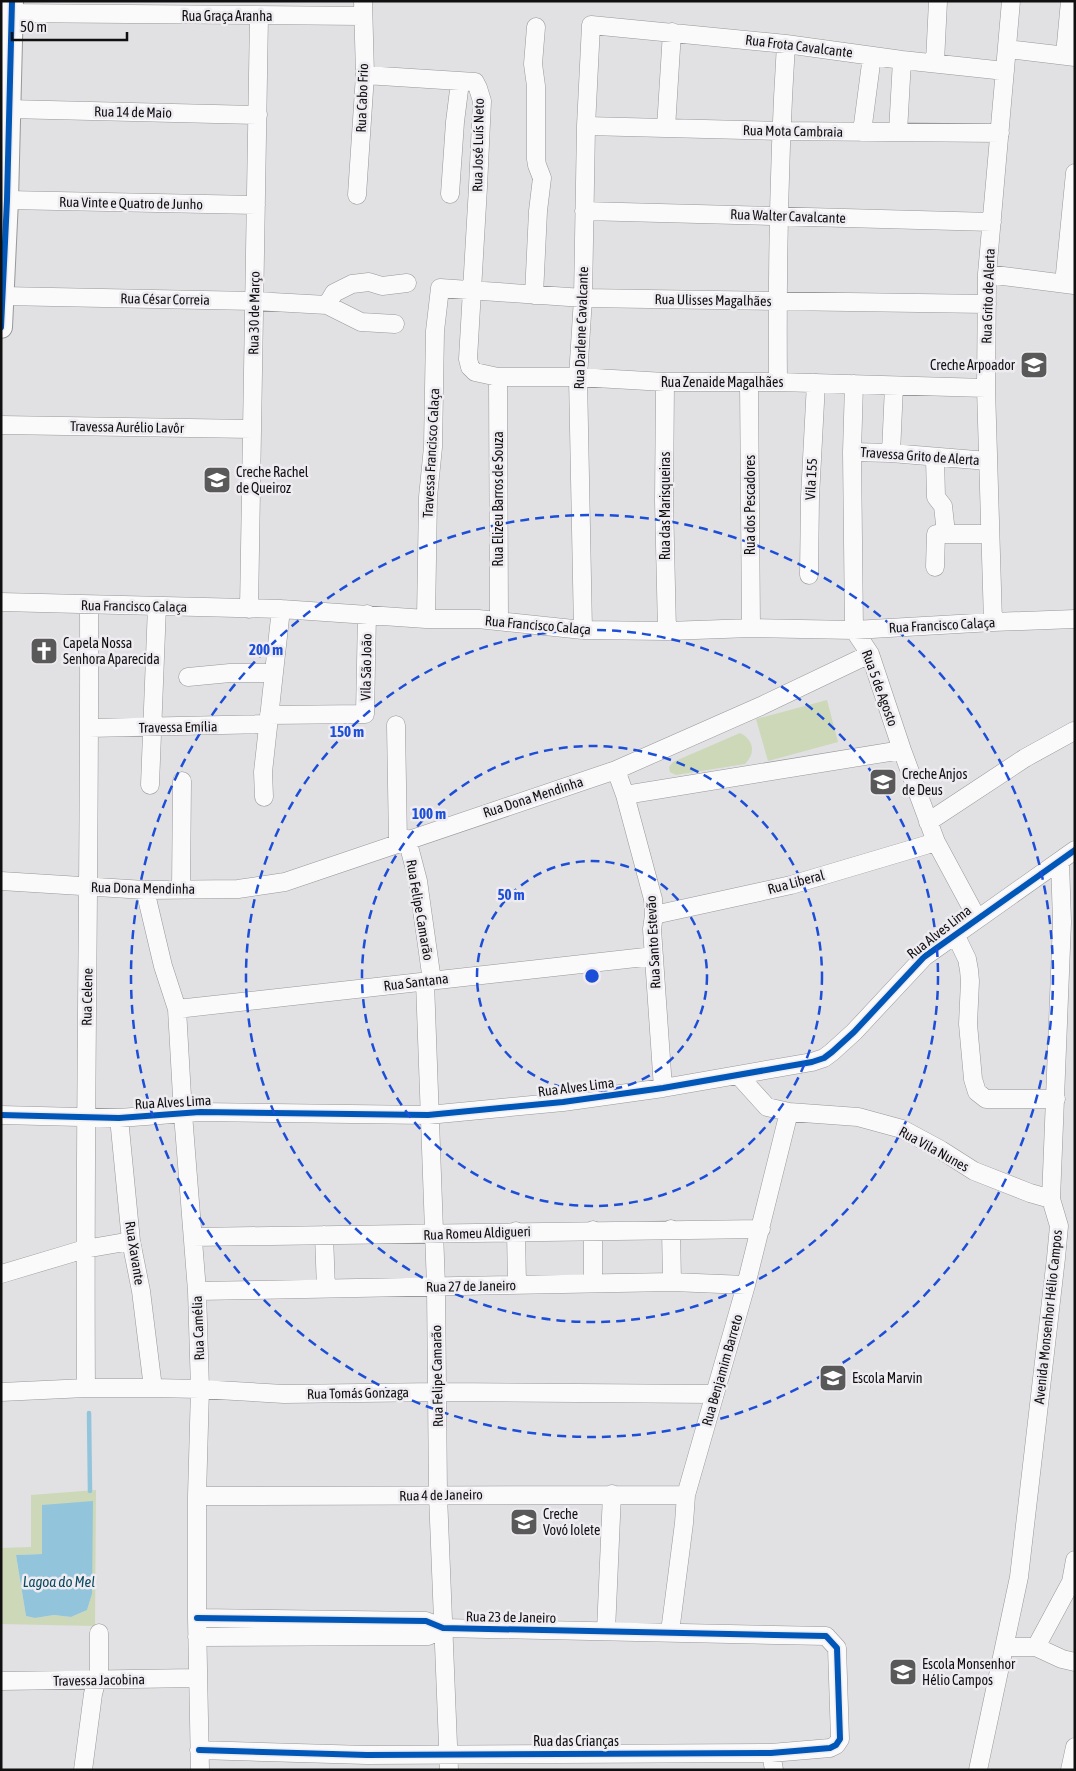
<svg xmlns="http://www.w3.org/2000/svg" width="1076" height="1771" viewBox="0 0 1076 1771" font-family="'Asap Condensed',sans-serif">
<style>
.green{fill:#cdd8b9;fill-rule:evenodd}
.water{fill:#92c5dc}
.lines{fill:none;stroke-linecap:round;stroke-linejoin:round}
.stream{stroke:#92c5dc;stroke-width:4.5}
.minor-casing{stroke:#989799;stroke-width:19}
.major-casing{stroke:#989799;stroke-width:24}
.minor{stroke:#fafafb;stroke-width:18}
.major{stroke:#fafafb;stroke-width:22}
.cycleway-casing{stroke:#efecf1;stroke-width:9}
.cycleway{stroke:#0057b8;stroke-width:6}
.ring{fill:none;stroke:#1d4ed8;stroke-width:2.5;stroke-dasharray:9 6}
.labels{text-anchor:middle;stroke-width:5;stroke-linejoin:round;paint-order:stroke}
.street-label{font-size:14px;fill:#101011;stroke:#efecf1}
.poi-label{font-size:14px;fill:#101011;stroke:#efecf1;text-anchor:start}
.water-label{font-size:15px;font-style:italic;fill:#0b4a60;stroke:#efecf1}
.centre{fill:#1d4ed8;stroke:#efecf1;stroke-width:2.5}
.ring-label{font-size:15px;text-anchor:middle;font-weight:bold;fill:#1d4ed8;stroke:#efecf1;stroke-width:5;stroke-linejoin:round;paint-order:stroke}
</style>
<rect width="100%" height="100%" fill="#e1e0e3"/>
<path class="green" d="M827,700l11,42 -70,19 -12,-42z
M740,733c14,7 16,20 5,31l-69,11 -6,-3 -1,-5 4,-5z
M96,1490l-1,136 -94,-2v-76l30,-1v-52zM92,1501v93l-5,16 -16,7 -17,-2 -19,3 -9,-2 -10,-61 26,-1z"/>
<path class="water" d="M93,1501l-1,93 -5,16 -16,7 -17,-2 -19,3 -9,-2 -10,-61 26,-1v-49z"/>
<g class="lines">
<path class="stream" d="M89,1413l1,78"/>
<defs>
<path id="minor" d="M1,13l361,3
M1008,49l67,8
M1065,55l5,-54
M935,62l3,-61
M365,75l110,7 3,6 4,13 -4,86 -10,172 2,8 5,5 23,5h80l87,5h113l208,6
M8,109l250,6
M586,126l194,5 220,2
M666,128l6,-96
M862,132l10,-76
M898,132l4,-72
M450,194l5,-72 5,-40
M357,195l8,-120 -2,-74
M7,200l249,5
M584,211l408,11
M987,274l87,11
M1064,284l11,-111
M534,295l4,-84 4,-33 -5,-13 -1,-6v-73l-3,-22 3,-37
M2,296l252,5 73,4 34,17 34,2
M327,305l7,-12 18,-9 17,-2 13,4 25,-3
M498,377l1,244
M665,382l-1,119 3,130
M749,382l2,246
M778,382c-1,-113 1,-226 8,-338
M854,384l-2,68 2,178 16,24 32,96 34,92 41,76
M1,425l251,4
M852,452l39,1 97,8
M891,453l3,-67
M935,458l1,39 7,9 3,27
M935,567l1,-33h54
M809,575l1,-78 6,-114
M1,602l280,7 145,10h52l105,11 84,1 84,-3 103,2 139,-8 82,-3
M249,609l10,-593
M426,619l2,-122 5,-50 2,-116 5,-43 143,10 404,6
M993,622l-7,-234 1,-114 24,-273
M583,630l-5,-253 5,-79 3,-172 5,-101 195,19 116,16 103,11
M188,677l42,-4h44
M269,715l96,-1 2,-100
M396,725l2,118
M89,728l178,-4
M616,770l9,25 28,104 1,16 -2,14 11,159
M150,785l7,-179
M625,795l277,-45
M264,797l-1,-25 18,-163
M928,822l97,-64 49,-27
M407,839l11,42 14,100
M1,881l144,9 93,-1 47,-7 331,-112 145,-64 109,-52
M145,890l18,76 14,43 6,105 14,177 3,98 -3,107v122l3,152
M181,890l1,-109
M654,915l137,-30 145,-43
M955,934l12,25 2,11 1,11 -2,43 5,55 4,13 9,7h70
M425,982l11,304 2,209 11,275
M177,1009l477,-53
M739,1076l28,31 22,5 69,5 44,12 39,21 33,21 56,22 21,6
M1,1115l118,3 81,-6 228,3 135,-13 100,-14 149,-26 12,-4 8,-6 22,-20 70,-75 151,-107
M119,1118l12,123 10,50 12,97
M671,1229l1,53
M593,1230v53
M516,1231l1,54
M324,1235l2,54
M193,1237l568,-8
M1,1274l84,-25 46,-8
M197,1291l475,-9 74,3
M86,1388c-2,-261 4,-522 3,-783
M1,1392l85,-4h67l47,1 84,5 154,-2 277,2
M197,1496l489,-1
M197,1618l229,3 17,7 383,8 11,12 3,91 -4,6 -6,3 -59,5 -404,2 -168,-5
M606,1631l6,-137
M670,1632l14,-109 2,-28 60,-210 43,-173
M197,1637l231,-1 15,-8
M1005,1647h31l26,12 13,3
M1036,1647l35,-65 4,-22
M1,1681l196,-3
M771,1753l3,17
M83,1770l10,-76 6,-22v-39
M978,1770l41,-193 37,-319 3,-32 -8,-27 11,-277 -2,-61
M1070,1770l5,-23"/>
<path id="major" d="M1,327l6,-127 5,-199"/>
</defs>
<use href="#minor" class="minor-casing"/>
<use href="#major" class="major-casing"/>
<use href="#minor" class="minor"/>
<use href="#major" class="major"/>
<defs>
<path id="cycleway" d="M1,327l6,-127 5,-199
M1,1115l118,3 81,-6 228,3 135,-13 100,-14 149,-26 12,-4 8,-6 22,-20 70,-75 151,-107
M197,1618l229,3 17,7 383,8 11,12 3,91 -4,6 -6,3 -59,5 -404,2 -168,-5"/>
</defs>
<use href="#cycleway" class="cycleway-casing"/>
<use href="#cycleway" class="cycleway"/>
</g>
<g class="ring">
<circle cx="592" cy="976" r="115"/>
<circle cx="592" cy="976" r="230"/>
<circle cx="592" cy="976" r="346"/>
<circle cx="592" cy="976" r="461"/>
</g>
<defs>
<symbol id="school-square" viewBox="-11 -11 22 22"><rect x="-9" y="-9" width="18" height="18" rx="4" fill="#59595a" stroke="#efecf1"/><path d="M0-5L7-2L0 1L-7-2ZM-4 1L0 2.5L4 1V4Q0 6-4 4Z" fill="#fff"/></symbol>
<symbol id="church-square" viewBox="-11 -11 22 22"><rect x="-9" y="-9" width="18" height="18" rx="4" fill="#59595a" stroke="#efecf1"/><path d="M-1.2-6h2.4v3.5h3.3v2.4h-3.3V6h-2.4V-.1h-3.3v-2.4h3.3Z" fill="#fff"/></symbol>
</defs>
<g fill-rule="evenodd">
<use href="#school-square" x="1018" y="349" width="32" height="32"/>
<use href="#school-square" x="201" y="464" width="32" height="32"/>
<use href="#church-square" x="28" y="635" width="32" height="32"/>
<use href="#school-square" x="867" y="766" width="32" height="32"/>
<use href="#school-square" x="817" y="1362" width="32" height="32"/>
<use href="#school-square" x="508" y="1506" width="32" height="32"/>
<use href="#school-square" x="887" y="1656" width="32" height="32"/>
</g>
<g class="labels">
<g class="street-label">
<text x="227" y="21">Rua Graça Aranha</text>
<text transform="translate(799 46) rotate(7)" y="5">Rua Frota Cavalcante</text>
<text transform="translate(362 98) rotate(-88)" y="5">Rua Cabo Frio</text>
<text transform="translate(133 112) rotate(1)" y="5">Rua 14 de Maio</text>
<text transform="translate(793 131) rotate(1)" y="5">Rua Mota Cambraia</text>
<text transform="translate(478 145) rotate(-89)" y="5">Rua José Luís Neto</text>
<text transform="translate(131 203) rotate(1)" y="5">Rua Vinte e Quatro de Junho</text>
<text transform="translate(788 216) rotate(2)" y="5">Rua Walter Cavalcante</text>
<text transform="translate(988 296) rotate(-88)" y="5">Rua Grito de Alerta</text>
<text transform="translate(165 299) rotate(1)" y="5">Rua César Correia</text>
<text transform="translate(713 300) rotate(1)" y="5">Rua Ulisses Magalhães</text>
<text transform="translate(254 313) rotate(-89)" y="5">Rua 30 de Março</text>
<text transform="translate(581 328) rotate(-88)" y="5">Rua Darlene Cavalcante</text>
<text x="722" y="387">Rua Zenaide Magalhães</text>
<text transform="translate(127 427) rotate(1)" y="5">Travessa Aurélio Lavôr</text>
<text transform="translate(431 453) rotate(-87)" y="5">Travessa Francisco Calaça</text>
<text transform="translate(920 456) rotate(4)" y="5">Travessa Grito de Alerta</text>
<text transform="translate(811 479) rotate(-87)" y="5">Vila 155</text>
<text transform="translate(498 499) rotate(-90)" y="5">Rua Elizeu Barros de Souza</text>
<text transform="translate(750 505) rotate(-90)" y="5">Rua dos Pescadores</text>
<text transform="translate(665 506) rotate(-90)" y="5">Rua das Marisqueiras</text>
<text transform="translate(134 606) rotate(1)" y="5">Rua Francisco Calaça</text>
<text transform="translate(538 625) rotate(5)" y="5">Rua Francisco Calaça</text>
<text transform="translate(942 625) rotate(-3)" y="5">Rua Francisco Calaça</text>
<text transform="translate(366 667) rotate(-89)" y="5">Vila São João</text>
<text transform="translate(880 688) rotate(70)" y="5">Rua 5 de Agosto</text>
<text transform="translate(178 727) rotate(-1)" y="5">Travessa Emília</text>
<text transform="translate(533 797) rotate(-18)" y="5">Rua Dona Mendinha</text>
<text transform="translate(796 882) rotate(-15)" y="5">Rua Liberal</text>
<text transform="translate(143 888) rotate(1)" y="5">Rua Dona Mendinha</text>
<text transform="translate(420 910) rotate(80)" y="5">Rua Felipe Camarão</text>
<text transform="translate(939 932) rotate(-38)" y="5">Rua Alves Lima</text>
<text transform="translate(653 942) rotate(-93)" y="5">Rua Santo Estevão</text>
<text transform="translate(416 982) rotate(-7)" y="5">Rua Santana</text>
<text transform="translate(87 997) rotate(-89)" y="5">Rua Celene</text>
<text transform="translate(576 1087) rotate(-7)" y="5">Rua Alves Lima</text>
<text transform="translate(173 1102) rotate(-3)" y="5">Rua Alves Lima</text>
<text transform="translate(934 1149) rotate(29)" y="5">Rua Vila Nunes</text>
<text transform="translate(477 1233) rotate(-2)" y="5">Rua Romeu Aldigueri</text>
<text transform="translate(135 1253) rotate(81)" y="5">Rua Xavante</text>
<text transform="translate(471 1286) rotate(-1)" y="5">Rua 27 de Janeiro</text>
<text transform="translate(1048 1317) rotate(-84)" y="5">Avenida Monsenhor Hélio Campos</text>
<text transform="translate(198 1328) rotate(-92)" y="5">Rua Camélia</text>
<text transform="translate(722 1370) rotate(-74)" y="5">Rua Benjamim Barreto</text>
<text transform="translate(437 1376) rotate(-91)" y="5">Rua Felipe Camarão</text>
<text transform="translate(358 1393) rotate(-1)" y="5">Rua Tomás Gonzaga</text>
<text transform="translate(441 1495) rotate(-1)" y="5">Rua 4 de Janeiro</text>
<text transform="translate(511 1617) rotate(1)" y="5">Rua 23 de Janeiro</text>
<text transform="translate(99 1680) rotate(-1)" y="5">Travessa Jacobina</text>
<text x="576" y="1746">Rua das Crianças</text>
</g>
<g class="poi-label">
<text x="1015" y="370" text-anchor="end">Creche Arpoador</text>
<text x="236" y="477">Creche Rachel<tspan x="236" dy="16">de Queiroz</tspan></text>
<text x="63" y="648">Capela Nossa<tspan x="63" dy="16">Senhora Aparecida</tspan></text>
<text x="902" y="779">Creche Anjos<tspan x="902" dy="16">de Deus</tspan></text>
<text x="852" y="1383">Escola Marvin</text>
<text x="543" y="1519">Creche<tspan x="543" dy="16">Vovó Iolete</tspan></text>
<text x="922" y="1669">Escola Monsenhor<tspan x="922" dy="16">Hélio Campos</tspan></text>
</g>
<g class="water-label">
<text x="59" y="1587">Lagoa do Mel</text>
</g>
</g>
<circle cx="592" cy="976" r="8" class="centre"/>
<g class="ring-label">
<text x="266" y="655">200 m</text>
<text x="347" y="737">150 m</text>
<text x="429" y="819">100 m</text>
<text x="511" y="900">50 m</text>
</g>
<rect width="1076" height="1771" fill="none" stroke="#101011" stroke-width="5"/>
<path d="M12 32v8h115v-8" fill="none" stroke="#101011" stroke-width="2.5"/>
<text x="20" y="32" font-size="15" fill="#101011" stroke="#efecf1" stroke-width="4" paint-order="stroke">50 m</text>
</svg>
